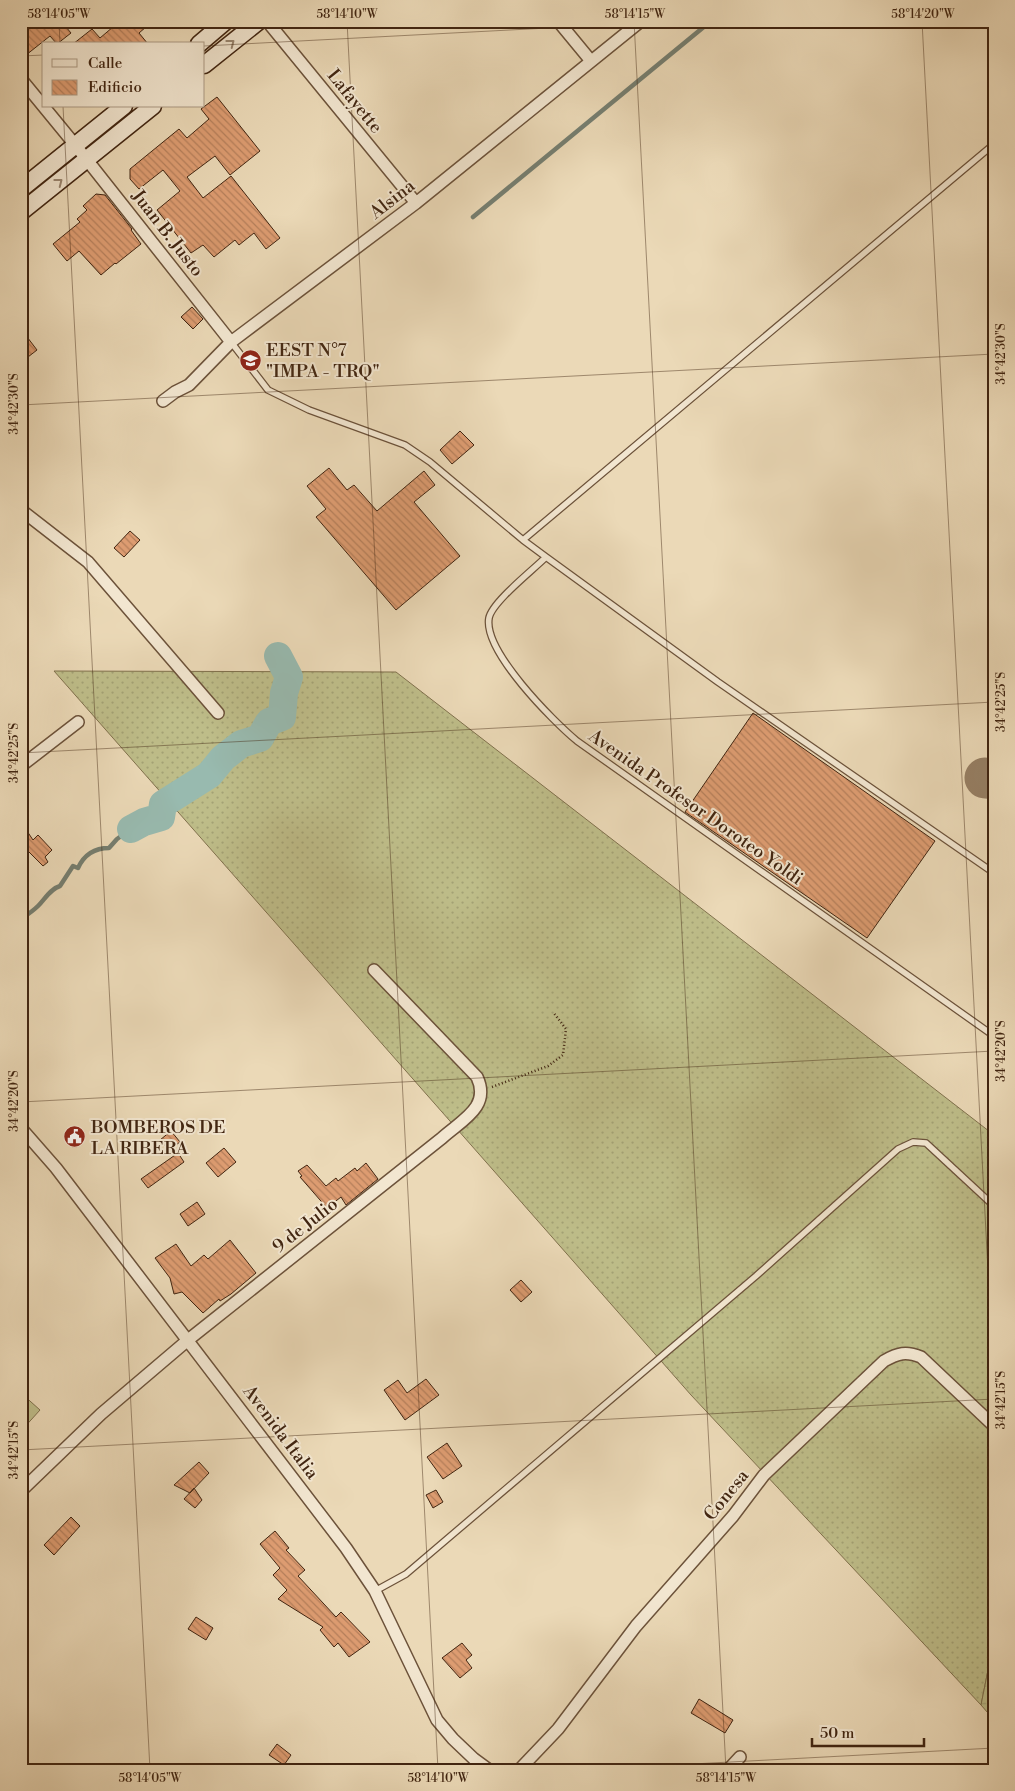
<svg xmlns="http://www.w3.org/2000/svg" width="1015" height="1791" viewBox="0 0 1015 1791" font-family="'Libre Bodoni',serif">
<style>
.grass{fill:url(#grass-dots);stroke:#80714d}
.wetland{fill:url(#wetland-marsh);stroke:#80714d}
.park{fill:#bebd89;stroke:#80714d}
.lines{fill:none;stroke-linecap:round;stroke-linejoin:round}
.stream{stroke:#757e70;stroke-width:4.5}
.river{stroke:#98baaf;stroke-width:28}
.taxiway{stroke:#967f64;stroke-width:41}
.building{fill:url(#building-back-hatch);stroke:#412511}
.lane-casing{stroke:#6c523a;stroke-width:8}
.street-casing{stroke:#6c523a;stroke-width:14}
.secondary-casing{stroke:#412511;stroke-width:19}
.path{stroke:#412511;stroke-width:2.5;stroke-dasharray:1 2.5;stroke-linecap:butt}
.lane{stroke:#f2e6d0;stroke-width:5.5}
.street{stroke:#f2e6d0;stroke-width:11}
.secondary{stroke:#f2e6d0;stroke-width:16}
.oneway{stroke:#9a8670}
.ticks{fill:none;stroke:#412511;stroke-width:1;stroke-opacity:0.45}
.labels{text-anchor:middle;stroke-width:4;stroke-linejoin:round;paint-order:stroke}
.street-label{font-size:18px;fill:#412511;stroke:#f2e6d0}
.poi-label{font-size:18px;fill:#412511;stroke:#f2e6d0;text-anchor:start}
.neatline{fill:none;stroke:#412511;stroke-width:2}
.ticks-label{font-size:12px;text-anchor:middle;fill:#412511}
</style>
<defs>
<pattern id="grass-dots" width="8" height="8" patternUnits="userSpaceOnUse" patternTransform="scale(1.25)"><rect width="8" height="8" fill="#bebd89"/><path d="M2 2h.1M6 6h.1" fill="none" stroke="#a4a275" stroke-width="1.8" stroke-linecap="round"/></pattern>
<pattern id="wetland-marsh" width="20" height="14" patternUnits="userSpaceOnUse" patternTransform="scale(1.25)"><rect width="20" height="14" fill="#bebd89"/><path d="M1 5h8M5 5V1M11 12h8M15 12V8" fill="none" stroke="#a4a275"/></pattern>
<pattern id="building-back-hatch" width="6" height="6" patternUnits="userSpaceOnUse" patternTransform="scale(1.25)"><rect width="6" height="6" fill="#dd9c71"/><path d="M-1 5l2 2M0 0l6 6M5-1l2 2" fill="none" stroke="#b57f5b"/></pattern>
</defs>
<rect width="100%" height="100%" fill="#ebd9b7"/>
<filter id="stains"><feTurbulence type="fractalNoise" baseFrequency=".004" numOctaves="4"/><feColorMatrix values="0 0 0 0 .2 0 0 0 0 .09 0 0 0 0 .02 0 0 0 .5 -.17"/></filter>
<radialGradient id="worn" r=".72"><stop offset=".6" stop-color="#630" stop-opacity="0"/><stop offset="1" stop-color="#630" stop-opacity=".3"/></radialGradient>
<path class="grass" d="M54,671l342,1 598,463v530l-6,5 -7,35 -290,-310z"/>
<path class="wetland" d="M994,1665v55l-13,-15 7,-35z"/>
<path class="park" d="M21,1393l19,17 -19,21z"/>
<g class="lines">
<path class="stream" d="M473,217l238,-196
M21,919c6,-4 12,-8 17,-13 7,-7 12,-17 22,-20l13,-20 5,2c6,-13 17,-20 31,-20l8,-9 14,-10"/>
<path class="river" d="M131,829l13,-7 17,-5 2,-13 46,-29 14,-17 18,-14 19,-6 9,-16 13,-5 2,-24 5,-16 -11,-21"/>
<path class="taxiway" d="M985,778l9,1"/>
</g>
<path class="building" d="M21,21h40l10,12 -14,11 -7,-8 -29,23z
M120,21h33l-14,12 9,11h-75l19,-15 8,9z
M217,97l43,54 -30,24 -15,-19 -28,21 16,21 28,-22 49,62 -14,11 -12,-16 -15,12 -4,-5 -21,17 -11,-12 -12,8 -34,-43 23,-19 -17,-21 -24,19 -9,-10v-10l49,-40 8,9 22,-19 -8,-10z
M96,194l9,1 27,34 -1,1 10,14 -25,20 -1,-1 -14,12 -22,-24 -12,10 -14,-17 27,-22 -3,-3 10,-9 -4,-4z
M192,307l11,12 -10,10 -12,-12z
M21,329l16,21 -9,7 -7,-9z
M460,431l14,14 -22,19 -12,-14z
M329,468l18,22 7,-5 23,26 47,-40 11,14 -21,17 46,54 -64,54 -80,-93 10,-8 -19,-23z
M130,531l10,9 -16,17 -10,-9z
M753,713l182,128 -68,97 -182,-126z
M21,822l12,18 5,-5 14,15 -7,7 3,5 -5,4 -22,-22z
M171,1131l9,11 -11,8 -9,-10z
M224,1148l12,14 -18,15 -12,-14z
M178,1153l6,9 -36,26 -7,-9z
M366,1163l12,16 -32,26 -5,-8 -14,11 -27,-31 2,-1 -4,-5 9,-6 19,21 10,-8 2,3 17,-13 2,3z
M197,1202l8,12 -17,12 -8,-12z
M230,1240l26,33 -25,21 -11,7 -1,-2 -16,14 -21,-21 -8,2 -4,-16 -15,-20 21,-14 15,22 13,-11 4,4z
M521,1280l11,12 -11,10 -11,-12z
M426,1379l13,16 -34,25 -21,-30 14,-10 9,13z
M447,1443l15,23 -19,13 -16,-22z
M199,1462l10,11 -19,20 -16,-8z
M194,1488l8,12 -7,8 -11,-9z
M436,1490l7,12 -10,6 -7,-13z
M71,1517l9,9 -26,29 -10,-10z
M275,1531l14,17 -3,2 19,20 -7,6 38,41 5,-5 29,30 -21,15 -11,-14 -4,4 -14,-17 3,-3 -45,-28 9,-9 -14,-15 7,-7 -20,-24z
M196,1617l17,11 -7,12 -18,-11z
M462,1643l10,12 -6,5 6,8 -12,10 -18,-20z
M699,1699l34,21 -8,13 -34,-20z
M277,1744l14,11 -7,10 -15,-10z"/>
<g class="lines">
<defs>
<path id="lane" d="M231,342l37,48 41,20 96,35 25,17 93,78 23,17 172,125 276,191
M523,540l471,-396
M546,557c-13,13 -54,45 -57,61 -6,33 64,103 88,123l417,295
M375,1591l31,-17 350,-298 142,-127 15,-7 13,1 68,63"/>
<path id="street" d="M267,21l149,182
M558,21l33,40
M21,79l55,67 155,196
M163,401l12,-9 14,-7 42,-43 185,-139 225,-182
M21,510l67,52 130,151
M21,766l57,-44
M21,1128l35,40 290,380 29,43 62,129 16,19 21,20 15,11
M21,1491l80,-77 87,-74 254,-202c20,-18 49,-31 35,-61l-103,-107
M519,1770l39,-41 78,-103 97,-110 31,-41 120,-114c14,-8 22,-10 37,-4l73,69
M728,1770l12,-13"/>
<path id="secondary" d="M199,44l27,-23
M204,65l55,-44
M21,189l103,-83
M21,212l132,-106"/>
</defs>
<use href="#lane" class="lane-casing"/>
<use href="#street" class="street-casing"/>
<use href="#secondary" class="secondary-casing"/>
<path class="path" d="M492,1087l56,-21 15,-11 3,-26 -13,-17"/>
<use href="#lane" class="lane"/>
<use href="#street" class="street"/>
<use href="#secondary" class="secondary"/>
</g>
<defs><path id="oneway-chevron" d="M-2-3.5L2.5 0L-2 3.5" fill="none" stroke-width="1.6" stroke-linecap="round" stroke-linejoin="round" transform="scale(1.25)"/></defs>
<g class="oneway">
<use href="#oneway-chevron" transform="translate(231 43) rotate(-38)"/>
<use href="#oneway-chevron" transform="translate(59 182) rotate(-38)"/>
</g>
<path class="ticks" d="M59,21l1,23M347,21l91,1749M634,21l92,1749M922,21l72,1363M204,46l478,-25M21,56l23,-1M63,106l87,1664M21,405l973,-51M21,753l973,-51M21,1102l973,-51M21,1450l973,-51M580,1770l414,-22"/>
<defs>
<symbol id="school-disc" viewBox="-11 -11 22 22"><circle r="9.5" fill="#8f2418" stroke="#f2e6d0"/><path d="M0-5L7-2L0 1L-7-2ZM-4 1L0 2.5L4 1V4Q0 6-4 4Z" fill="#fff"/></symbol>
<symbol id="civic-disc" viewBox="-11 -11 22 22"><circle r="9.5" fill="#8f2418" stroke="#f2e6d0"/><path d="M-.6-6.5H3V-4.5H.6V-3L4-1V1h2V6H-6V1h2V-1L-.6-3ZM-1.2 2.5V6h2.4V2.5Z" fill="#fff"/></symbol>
</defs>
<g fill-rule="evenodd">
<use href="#school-disc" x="238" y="348" width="25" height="25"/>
<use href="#civic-disc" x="62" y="1124" width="25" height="25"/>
</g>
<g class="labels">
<g class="street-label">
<text transform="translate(355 101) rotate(51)" y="6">Lafayette</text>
<text transform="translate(392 199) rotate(-38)" y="6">Alsina</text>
<text transform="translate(168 233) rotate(52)" y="6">Juan B. Justo</text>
<text transform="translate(696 807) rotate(35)" y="6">Avenida Profesor Doroteo Yoldi</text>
<text transform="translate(305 1225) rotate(-38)" y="6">9 de Julio</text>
<text transform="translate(281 1432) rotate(53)" y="6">Avenida Italia</text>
<text transform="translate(726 1495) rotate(-51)" y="6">Conesa</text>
</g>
<g class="poi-label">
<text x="266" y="356">EEST N°7<tspan x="266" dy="21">"IMPA - TRQ"</tspan></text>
<text x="91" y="1133">BOMBEROS DE<tspan x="91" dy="21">LA RIBERA</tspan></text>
</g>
</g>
<rect width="1015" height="1791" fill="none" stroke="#ebd9b7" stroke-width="55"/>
<rect x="42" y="42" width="162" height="65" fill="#f2e6d0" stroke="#ab9984"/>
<rect x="52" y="59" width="25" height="8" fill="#f2e6d0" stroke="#ab9984"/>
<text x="88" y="68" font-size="15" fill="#412511">Calle</text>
<rect x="52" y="80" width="25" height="15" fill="url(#building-back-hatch)" stroke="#ab9984"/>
<text x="88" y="92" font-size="15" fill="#412511">Edificio</text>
<path d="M812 1738v8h112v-8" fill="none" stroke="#412511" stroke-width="2.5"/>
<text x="820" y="1738" font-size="15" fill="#412511" stroke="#f2e6d0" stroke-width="4" paint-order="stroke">50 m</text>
<rect x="28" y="28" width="960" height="1736" class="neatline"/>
<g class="ticks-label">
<text x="59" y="18">58°14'05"W</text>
<text x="347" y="18">58°14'10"W</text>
<text x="635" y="18">58°14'15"W</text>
<text x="923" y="18">58°14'20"W</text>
<text transform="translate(1001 354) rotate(-90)" y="4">34°42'30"S</text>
<text transform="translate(14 404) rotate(-90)" y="4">34°42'30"S</text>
<text transform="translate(1001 702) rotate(-90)" y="4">34°42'25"S</text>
<text transform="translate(14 753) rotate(-90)" y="4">34°42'25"S</text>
<text transform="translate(1001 1051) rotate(-90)" y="4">34°42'20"S</text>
<text transform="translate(14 1101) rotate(-90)" y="4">34°42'20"S</text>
<text transform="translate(1001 1400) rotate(-90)" y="4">34°42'15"S</text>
<text transform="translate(14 1450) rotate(-90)" y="4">34°42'15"S</text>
<text x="150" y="1782">58°14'05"W</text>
<text x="438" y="1782">58°14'10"W</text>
<text x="726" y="1782">58°14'15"W</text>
</g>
<rect width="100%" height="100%" filter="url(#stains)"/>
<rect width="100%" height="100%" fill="url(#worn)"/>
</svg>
